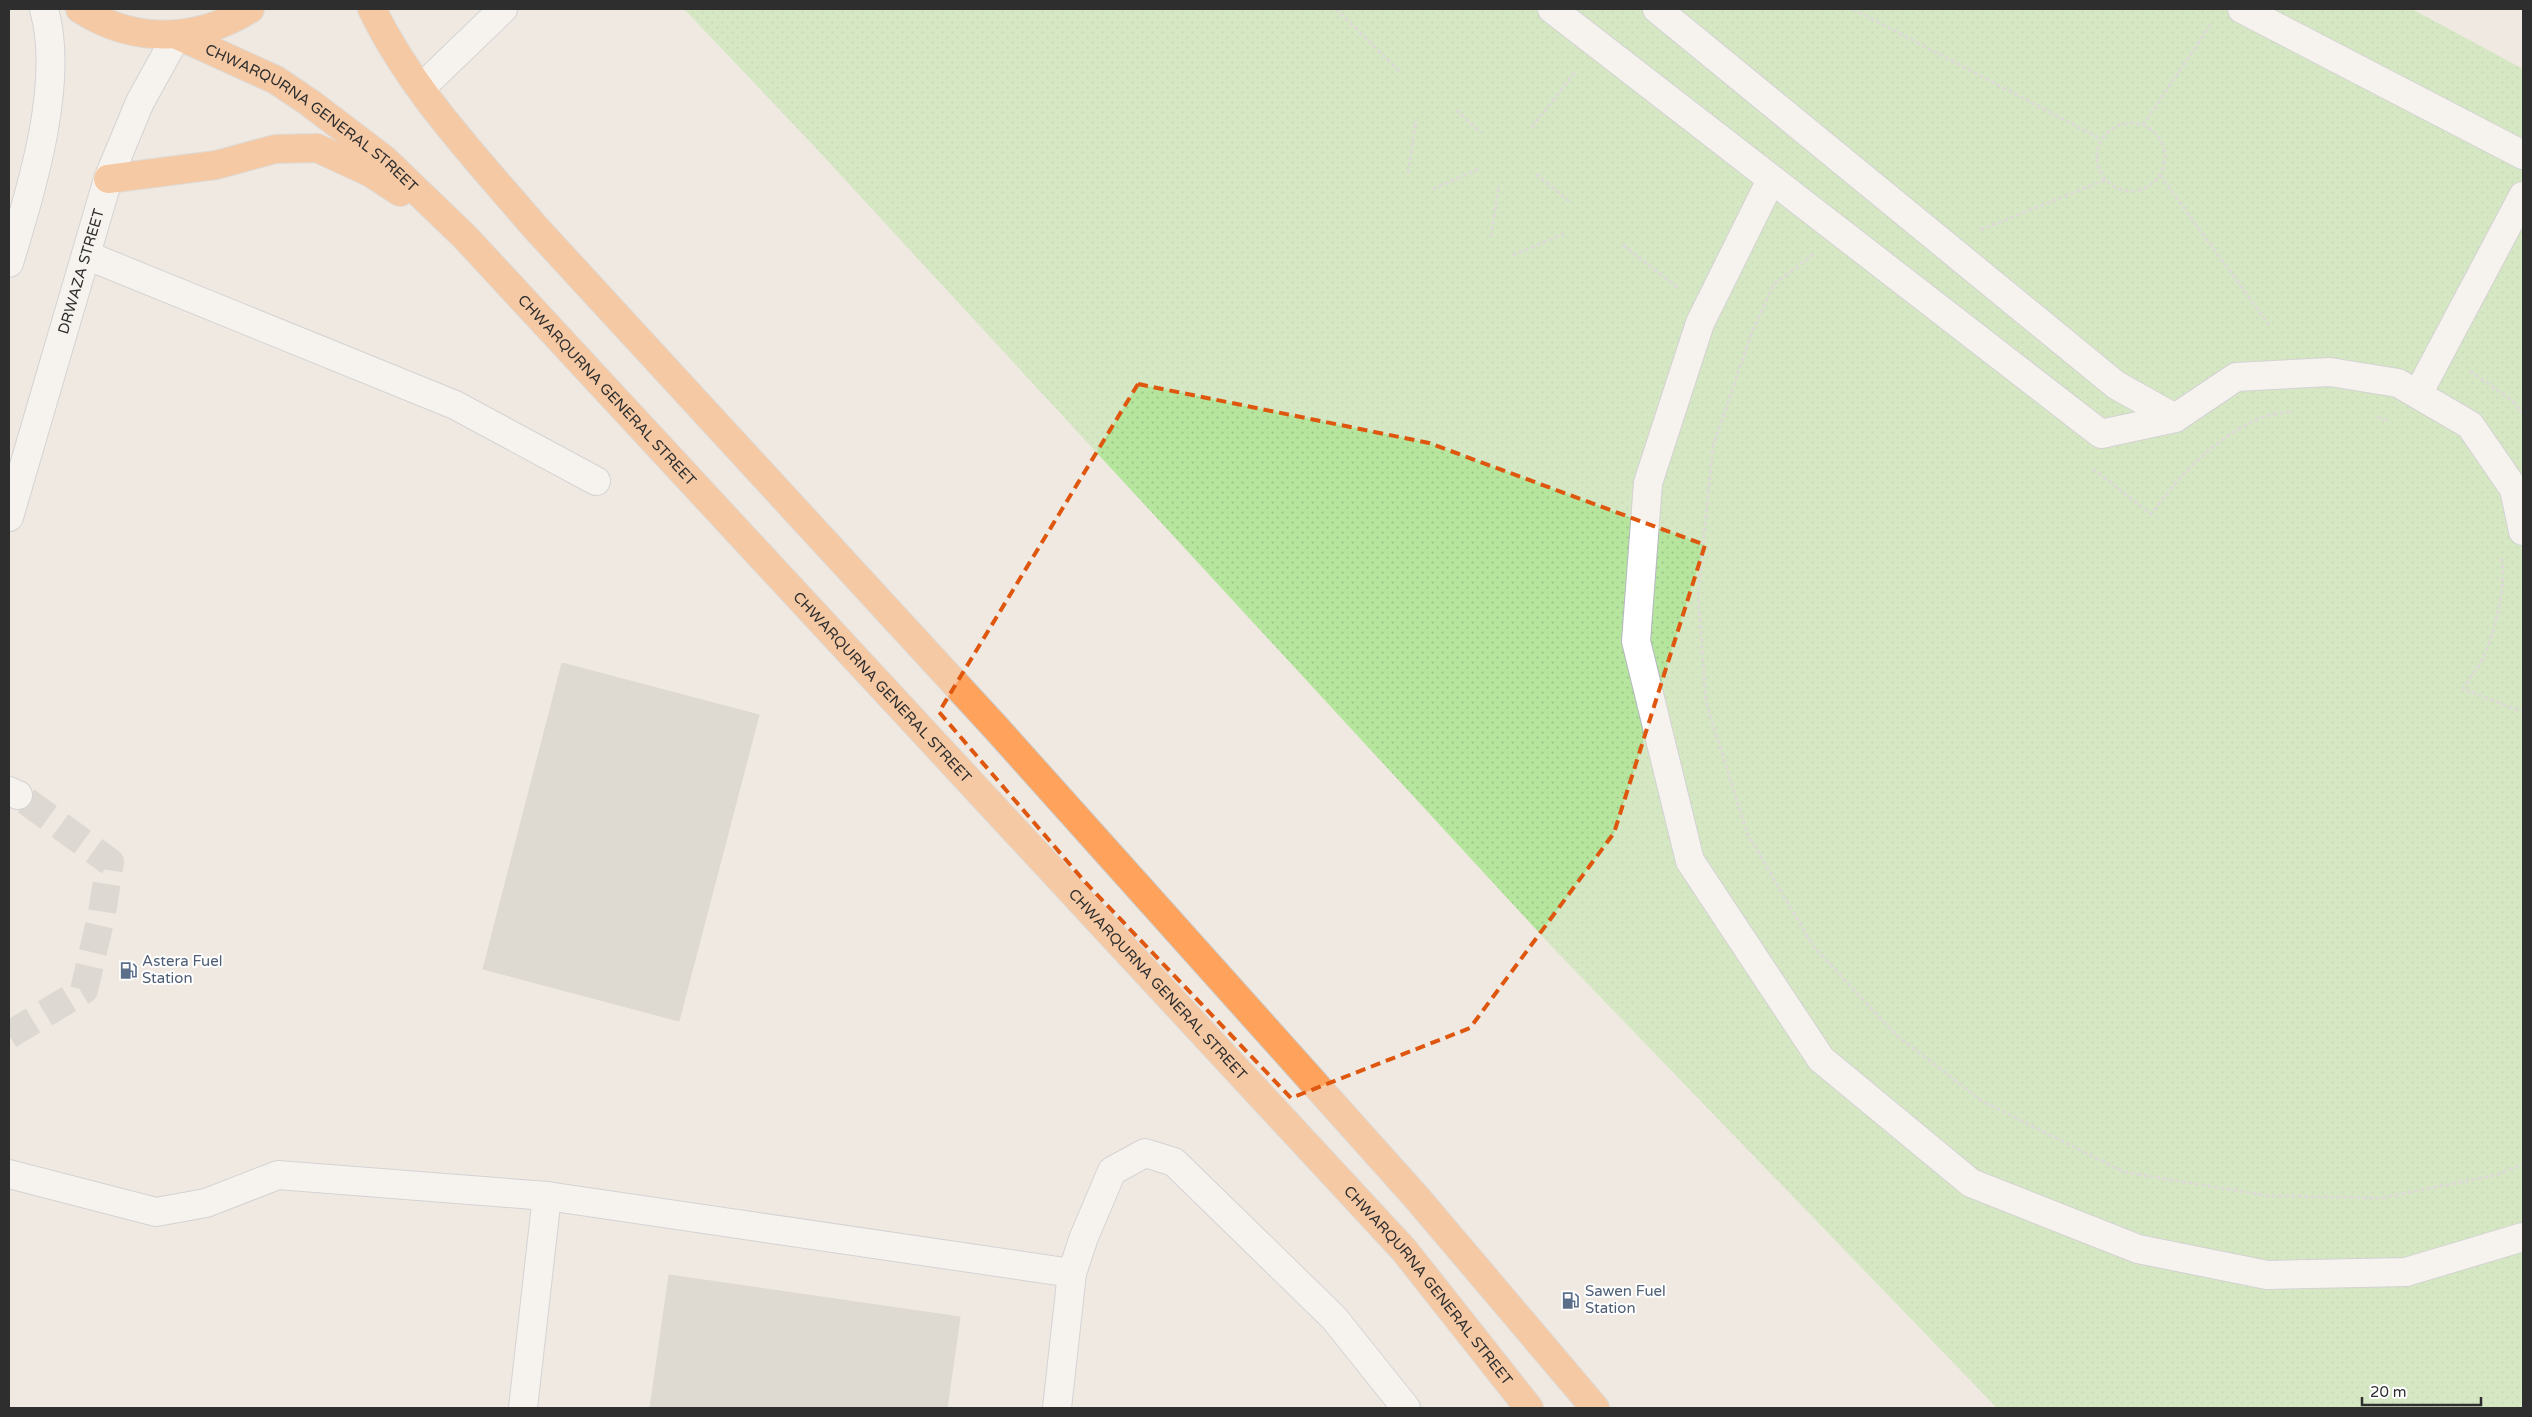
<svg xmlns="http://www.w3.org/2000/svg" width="2532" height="1417" viewBox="0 0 2532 1417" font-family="'Varela Round',sans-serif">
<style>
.park{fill:url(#park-dots)}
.building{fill:#cbc7bf;stroke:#cbc5ba}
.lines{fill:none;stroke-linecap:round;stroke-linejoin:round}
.minor-tunnel{stroke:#c8c4bd;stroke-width:28;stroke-dasharray:28 14;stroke-linecap:butt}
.minor-casing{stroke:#b4b7c1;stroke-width:30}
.highway-casing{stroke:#c9c9c9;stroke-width:30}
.path{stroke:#c9c9c9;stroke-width:3;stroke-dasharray:4 2.5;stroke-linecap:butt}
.minor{stroke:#fff;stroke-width:28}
.highway{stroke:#ffa35c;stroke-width:28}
.marked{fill:none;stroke:#df570e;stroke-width:4;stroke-dasharray:10 6;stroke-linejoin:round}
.labels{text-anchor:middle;stroke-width:4;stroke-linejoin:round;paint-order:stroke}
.street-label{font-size:15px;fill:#2e2e2e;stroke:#fff}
.service-label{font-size:15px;fill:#4e5e75;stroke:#fff;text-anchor:start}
</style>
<defs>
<pattern id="park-dots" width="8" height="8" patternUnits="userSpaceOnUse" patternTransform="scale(1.25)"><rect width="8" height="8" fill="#b6e59e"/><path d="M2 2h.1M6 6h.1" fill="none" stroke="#9dc588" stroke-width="1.8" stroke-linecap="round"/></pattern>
</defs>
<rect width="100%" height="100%" fill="#efe9e1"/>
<path class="park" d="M684,9h1728l111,60v1339h-526l-442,-458 -741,-804z"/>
<path class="building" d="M562,663l197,52 -80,306 -196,-52z
M669,1275l291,42 -13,91h-297z"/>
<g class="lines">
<path class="minor-tunnel" d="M9,1035l75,-45 18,-77 8,-51 -92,-67"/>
<defs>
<g id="minor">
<path d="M1552,9l549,425 74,-16 61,-41 94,-5 68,11 72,42 44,64 9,42"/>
<path d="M1657,9l459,376 59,33"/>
<path d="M2242,9l281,146"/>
<path d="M421,88l82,-79"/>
<path d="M1771,180l-71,143 -52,160 -12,158 54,220 131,198 150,124 167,66 129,26 139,-3 117,-35"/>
<path d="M86,255l369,150 141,76"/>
<path d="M9,263c22,-73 56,-180 35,-254"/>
<path d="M2418,394l105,-198"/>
<path id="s1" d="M9,517l99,-338 32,-77 37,-67"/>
<path d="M9,791l9,4"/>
<path d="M9,1174l147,38 50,-9 72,-28 269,21 525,77"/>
<path d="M523,1408l24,-212"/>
<path d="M1057,1408l15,-135 12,-36 28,-66 33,-18 29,9 160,156 72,90"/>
</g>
<g id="highway">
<path d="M80,9c54,35 117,33 170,0"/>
<path d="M372,9c39,81 104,149 162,217l463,503 420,469 178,210"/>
<path id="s2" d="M177,35l99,45 34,23 75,57 80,77 939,1013 125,158"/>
<path d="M108,179l108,-14 59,-16 42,-1 54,25 29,19"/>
</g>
</defs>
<use href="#minor" class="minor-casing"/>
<use href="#highway" class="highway-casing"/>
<path class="path" d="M1336,9l64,63
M1853,9l248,130
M1456,110l25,23
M2097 157a34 34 0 1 1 68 0a34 34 0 1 1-68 0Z
M2143,125l68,-101
M1532,127l44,-56
M1408,173l8,-54
M1536,174l34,28
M2160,175l109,150
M1433,189l46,-20
M1980,230l125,-50
M1491,237l8,-52
M1623,245l55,43
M1814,254l-40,30 -22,48 -39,114 -15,148 8,108 41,131 66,113 83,89 86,66 142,71 145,24 112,2 115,-23 27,-11
M1513,255l51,-21
M2470,371l43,30 10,14
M2377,417l13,4
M2093,469l58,45c29,-39 65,-78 112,-97 9,-3 20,-4 30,-6
M2501,558c6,24 -5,68 -14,91 -5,14 -16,27 -24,40l60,23"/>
<use href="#minor" class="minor"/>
<use href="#highway" class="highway"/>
</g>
<path d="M0 0H2532V1417H0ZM1138,384l291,59 276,102 -91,288 -144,195 -179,70 -206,-216 -146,-170z" fill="#efe9e1" fill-opacity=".55" fill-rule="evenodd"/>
<path class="marked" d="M1138,384l291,59 276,102 -91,288 -144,195 -179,70 -206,-216 -146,-170z"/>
<defs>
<symbol id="fuel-bare" viewBox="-9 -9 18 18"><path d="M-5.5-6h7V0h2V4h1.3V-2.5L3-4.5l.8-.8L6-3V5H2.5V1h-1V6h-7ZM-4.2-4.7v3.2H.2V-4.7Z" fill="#5c6f8a" stroke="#fff" stroke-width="2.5" paint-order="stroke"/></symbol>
</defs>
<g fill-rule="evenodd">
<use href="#fuel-bare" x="116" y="958" width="25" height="25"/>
<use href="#fuel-bare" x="1558" y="1288" width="25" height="25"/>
</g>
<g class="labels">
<g class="street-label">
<text dy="5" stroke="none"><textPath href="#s2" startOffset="159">CHWARQURNA GENERAL STREET</textPath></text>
<text dy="5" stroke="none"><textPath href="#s1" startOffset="256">DRWAZA STREET</textPath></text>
<text dy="5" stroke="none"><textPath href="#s2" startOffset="564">CHWARQURNA GENERAL STREET</textPath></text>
<text dy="5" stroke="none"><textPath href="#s2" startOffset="969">CHWARQURNA GENERAL STREET</textPath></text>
<text dy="5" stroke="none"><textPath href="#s2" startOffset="1374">CHWARQURNA GENERAL STREET</textPath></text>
<text dy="5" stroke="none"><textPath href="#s2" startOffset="1779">CHWARQURNA GENERAL STREET</textPath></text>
</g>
<g class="service-label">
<text x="142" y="966">Astera Fuel<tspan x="142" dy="17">Station</tspan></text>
<text x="1585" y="1296">Sawen Fuel<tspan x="1585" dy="17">Station</tspan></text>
</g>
</g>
<rect width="2532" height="1417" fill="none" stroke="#2e2e2e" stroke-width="20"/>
<path d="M2362 1397v8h119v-8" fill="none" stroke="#2e2e2e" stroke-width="2.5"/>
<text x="2370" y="1397" font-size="15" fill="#2e2e2e" stroke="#ffffff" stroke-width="4" paint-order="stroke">20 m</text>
</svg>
